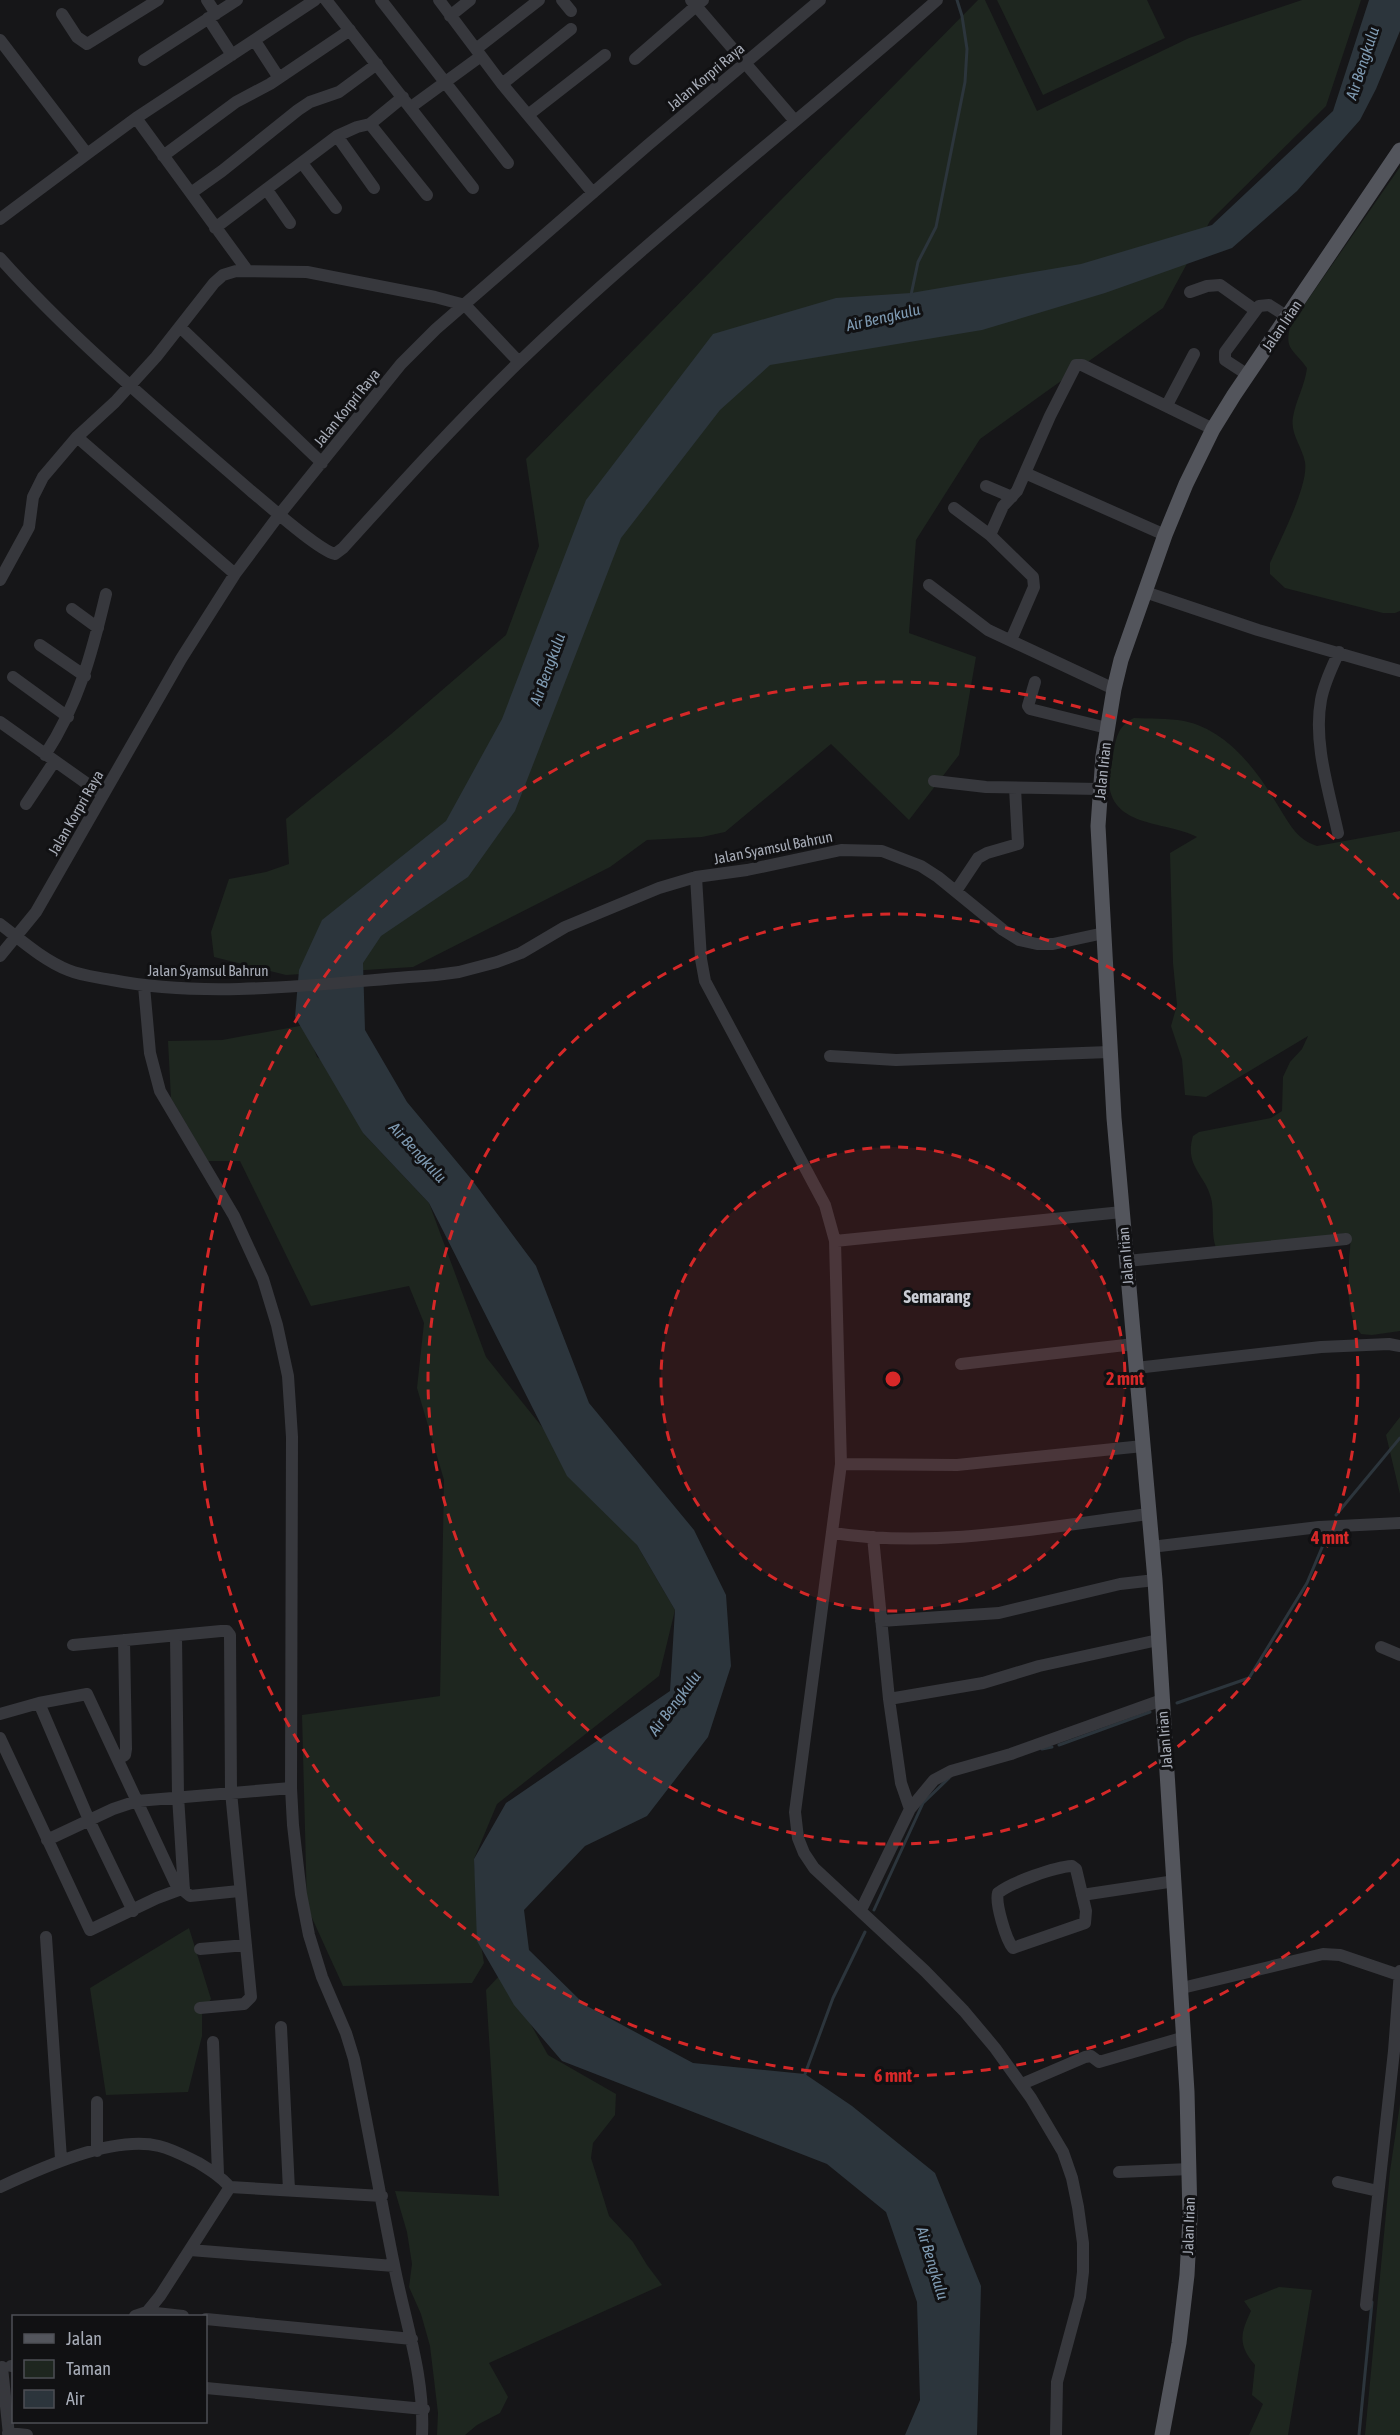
<svg xmlns="http://www.w3.org/2000/svg" width="1400" height="2435" viewBox="0 0 1400 2435" font-family="'Asap Condensed',sans-serif">
<style>
.green{fill:#1e261f}
.water{fill:#2c353c}
.lines{fill:none;stroke-linecap:round;stroke-linejoin:round}
.stream{stroke:#2c353c;stroke-width:3}
.minor{stroke:#37383d;stroke-width:12}
.major{stroke:#53555c;stroke-width:15}
.ring{fill:none;stroke:#d62828;stroke-width:3;stroke-dasharray:10 8}
.labels{text-anchor:middle;stroke-width:6;stroke-linejoin:round;paint-order:stroke}
.street-label{font-size:15px;fill:#a8adb8;stroke:#111113}
.water-label{font-size:16px;font-style:italic;fill:#7f9bb3;stroke:#111113}
.quarter-label{font-size:18px;font-weight:bold;fill:#c9ccd4;stroke:#111113}
.centre{fill:#d62828;stroke:#111113;stroke-width:3}
.ring-label{font-size:18px;text-anchor:middle;font-weight:bold;fill:#d62828;stroke:#111113;stroke-width:6;stroke-linejoin:round;paint-order:stroke}
</style>
<rect width="100%" height="100%" fill="#161618"/>
<path class="green" d="M978,0h7l52,111 152,-73 113,-38h59l-35,106 -116,115 -47,87 -183,131 -64,101 -7,93 67,24 -17,98 -50,65 -78,-76 -106,88 -23,5 -55,3 -37,27 -197,100 -127,8 -72,-18 -3,-25 18,-53 37,-7 23,-8 -3,-45 104,-84 116,-100 33,-89 -13,-87z
M997,0h150l18,38 -122,57z
M1400,167v444l-5,2h-12l-98,-25 -15,-14v-11c10,-23 39,-78 35,-101 -3,-16 -15,-28 -12,-45 3,-17 12,-32 14,-49 -13,-19 -24,-18 -16,-44z
M1134,718c16,1 34,0 50,3 43,9 72,48 93,83 12,19 19,35 40,42l83,-15v500l-28,4 -11,-1c-16,-18 -12,-51 -12,-74 0,-9 4,-19 -2,-27l-126,17h-4c-7,-15 -2,-36 -6,-52 -6,-24 -27,-32 -18,-62l6,-4 72,-14 11,-7 1,-34 7,-15 12,-13 6,-13 -102,61 -21,-2 -3,-36 -11,-33 6,-21 -4,-42 -3,-110 27,-16c-30,-16 -84,-9 -88,-53 -1,-9 3,-19 4,-28 3,-17 4,-30 21,-38z
M305,1025l12,32 35,23 11,53 66,70 57,154 151,188 38,65 -16,66 -162,128 -23,55 5,73 5,31 -12,20 -129,3 -36,-79 -5,-192 138,-19 4,-216 -27,-92 7,-65 -15,-37 -98,20 -71,-145h-32l-37,-63 -3,-57 54,-1z
M1400,1417v77l-14,-59z
M189,1928l22,71 -9,15v22l-14,56 -82,3 -16,-107z
M502,1973l46,82 68,39 -1,21 -22,28 -2,15 18,58 24,26 14,23 15,20 -173,78 19,34 -8,16 -23,12 -12,10h-28l1,-22 -8,-67 -9,-32 -12,-27 3,-23 -5,-32 -12,-41 104,5 -13,-206z
M1400,2104v331h-35l25,-264z
M1279,2287l33,3 -24,145h-39l14,-31 -11,-9 3,-30c-17,-20 -15,-31 -4,-54l-7,-10z"/>
<path class="water" d="M1369,0h31v31l-24,58 -16,31 -63,71 -65,57 -127,45 -123,37 -212,35 -50,45 -99,128 -106,273 -47,66 -87,59 -18,27 2,67 42,72 65,78 64,86 53,137 105,127 32,65 5,71 -23,71 -61,79 -62,30 -61,64 5,40 56,55 108,58 112,11 47,32 83,67 46,113 -4,149h-72l15,-35 -3,-98 -31,-90 -59,-48 -265,-103 -48,-56 -37,-64 -3,-82 32,-56 164,-112 5,-81 -38,-65 -70,-69 -138,-273 -66,-70 -68,-116 4,-47 23,-50 124,-99 56,-102 84,-219 127,-166 123,-36 75,-5 170,-29 131,-39 121,-114z"/>
<g class="lines">
<path class="stream" d="M911,295l7,-33 18,-35 29,-145 2,-33 -5,-33 -5,-16
M1336,1515l64,-77
M1177,1703l72,-25 58,-95 22,-52
M1059,1745l91,-33
M1042,1749l10,-2
M874,1910l49,-107 26,-25
M805,2074l28,-76 32,-66
M1359,2435l13,-133"/>
<path class="minor" d="M207,0l9,14
M326,0l147,188
M381,0l127,163
M439,0l63,84 91,109
M562,0l9,11
M691,0l104,121
M62,14l15,23 10,7 71,-44
M450,16l20,-16
M208,18l24,37
M0,40l87,114 -87,65
M255,41l24,37
M476,49l63,-49
M635,59l68,-59
M144,60l93,-60
M502,84l69,-55
M411,107l70,-51
M528,115l77,-60
M136,118l111,152
M370,124l57,71
M337,136l37,52
M87,154l49,-36 179,-118
M163,156l73,-54 34,-18 80,-54
M302,163l34,45
M267,190l23,33
M191,193l31,-22 76,-61 12,-8 29,-10 38,-28
M215,228l122,-92 20,-9 13,-3 33,-27
M0,258c75,84 166,159 251,233 16,13 67,59 84,63l8,-6c57,-63 114,-126 175,-185 133,-128 281,-241 419,-363
M1190,292l17,-6 13,-1 35,25
M181,328l141,135
M1248,375l-23,-15v-8l34,-46 10,-1 19,12
M1167,405l27,-51
M77,437l158,137
M1025,473l140,62
M986,486l26,11
M954,508l36,27 43,42 1,10 -23,53
M990,535l13,-29 14,-15 33,-75 26,-51h6l131,64
M0,580l29,-53 4,-30 10,-20 34,-40 38,-35 41,-45 58,-74 9,-8 13,-4 71,1 128,25 30,8 54,57
M929,585l59,45 126,59
M1145,592l113,38 142,41
M72,609l26,19
M40,645l45,31
M13,677l55,40
M1035,682l-7,24 2,3 77,19
M0,722l103,73
M45,755c34,-52 47,-102 61,-161
M934,781l52,6 113,2
M26,804l28,-42
M1338,833c-9,-42 -25,-91 -17,-133 3,-17 11,-33 18,-48
M696,877l5,82 4,22 120,224 10,36 6,223 -46,348 3,26 6,15 10,15 111,103 39,40 31,37 36,50 32,54 9,26 6,29 5,36v29l-3,25 -23,85 -1,53
M956,891l22,-33 9,-5 31,-9 -3,-56
M0,924c21,16 43,36 68,46 14,6 29,7 44,10 102,20 221,2 324,-5l23,-3 38,-10 24,-9 44,-26 94,-39 37,-11 51,-7 94,-20 41,1 39,15 17,11 65,53 16,10 18,4h16l51,-11
M0,956l36,-44 145,-253 54,-85 44,-59 122,-151 35,-35 212,-184 172,-145
M144,986l6,67 10,38 74,125 29,63 14,46 11,51 4,61 -1,351 2,37 8,69 8,41 13,42 24,56 8,26c14,68 26,137 40,206 11,57 31,111 28,170
M830,1056l66,4 213,-8
M835,1241l287,-29
M1127,1261l219,-22
M961,1364l173,-20
M1136,1368l185,-21 68,-3 11,2
M841,1464l116,1 186,-19
M833,1533c103,16 213,-6 316,-19
M873,1537l16,162 12,84 9,26
M1151,1547l168,-20 81,-4
M881,1621l118,-8 121,-29 35,-4
M176,1636l2,160 6,95 6,5 49,-5
M73,1645l148,-14h6l3,4 1,157 20,205 -7,7 -44,4
M1381,1647l19,8
M889,1699l94,-16 56,-17 119,-26
M39,1703l50,117 44,91
M0,1714l39,-11 48,-9 91,195
M0,1738l90,192 67,-32 27,-10
M118,1759l7,-4 1,-6 -2,-109
M47,1840l66,-31 24,-8 154,-13
M1072,1866l4,3 10,42 -1,12 -72,25c-7,-8 -18,-45 -15,-55 14,-11 57,-26 74,-27z
M1082,1895l93,-14
M861,1910l49,-101 24,-29 17,-9 60,-17 151,-54
M46,1937l15,222
M200,1949l46,-4
M1182,1988l141,-34 17,1 59,20
M281,2027l8,163
M213,2042l5,132
M1022,2084l63,-27 6,-1 8,6 86,-25
M97,2151v-49
M1119,2172l71,-3
M1338,2182l40,9
M0,2187c41,-19 113,-52 159,-41 13,3 26,10 38,16 13,8 23,14 33,25l152,9
M190,2250l204,16
M1366,2305l28,-254 6,-80
M147,2312l36,4
M135,2316l12,-4 13,-16 70,-109
M206,2319l206,20
M11,2366h3
M2,2367l7,68
M206,2388l218,21
M8,2433l19,2"/>
<path class="major" d="M1162,2435l17,-92 8,-68 3,-58 -3,-125 -32,-512 -41,-462 -16,-292 5,-70 11,-67 7,-29 44,-125 21,-51 27,-55 21,-34 166,-245"/>
</g>
<circle cx="893" cy="1379" r="232" fill="#d62828" fill-opacity=".12"/>
<g class="ring">
<circle cx="893" cy="1379" r="232"/>
<circle cx="893" cy="1379" r="465"/>
<path d="M1399 1859A697 697 0 1 1 1399 899"/>
</g>
<g class="labels">
<g class="street-label">
<text transform="translate(706 77) rotate(-40)" y="5">Jalan Korpri Raya</text>
<text transform="translate(1282 326) rotate(-56)" y="5">Jalan Irian</text>
<text transform="translate(347 408) rotate(-51)" y="5">Jalan Korpri Raya</text>
<text transform="translate(1103 771) rotate(-84)" y="5">Jalan Irian</text>
<text transform="translate(76 813) rotate(-60)" y="5">Jalan Korpri Raya</text>
<text transform="translate(773 848) rotate(-11)" y="5">Jalan Syamsul Bahrun</text>
<text x="208" y="976">Jalan Syamsul Bahrun</text>
<text transform="translate(1126 1256) rotate(-95)" y="5">Jalan Irian</text>
<text transform="translate(1165 1740) rotate(-95)" y="5">Jalan Irian</text>
<text transform="translate(1189 2226) rotate(-88)" y="5">Jalan Irian</text>
</g>
<g class="water-label">
<text transform="translate(1362 63) rotate(-72)" y="6">Air Bengkulu</text>
<text transform="translate(883 317) rotate(-13)" y="6">Air Bengkulu</text>
<text transform="translate(547 669) rotate(-70)" y="6">Air Bengkulu</text>
<text transform="translate(418 1152) rotate(47)" y="6">Air Bengkulu</text>
<text transform="translate(674 1703) rotate(-53)" y="6">Air Bengkulu</text>
<text transform="translate(933 2263) rotate(73)" y="6">Air Bengkulu</text>
</g>
<g class="quarter-label">
<text x="937" y="1303">Semarang</text>
</g>
</g>
<circle cx="893" cy="1379" r="9" class="centre"/>
<g class="ring-label">
<text x="1125" y="1385">2 mnt</text>
<text x="1330" y="1544">4 mnt</text>
<text x="893" y="2082">6 mnt</text>
</g>
<rect x="12" y="2315" width="195" height="108" fill="#111113" stroke="#4d4f55" stroke-width="1.5"/>
<rect x="24" y="2334" width="30" height="9" fill="#53555c" stroke="#4d4f55" stroke-width="1.5"/>
<text x="66" y="2345" font-size="18" fill="#a8adb8">Jalan</text>
<rect x="24" y="2360" width="30" height="18" fill="#1e261f" stroke="#4d4f55" stroke-width="1.5"/>
<text x="66" y="2375" font-size="18" fill="#a8adb8">Taman</text>
<rect x="24" y="2390" width="30" height="18" fill="#2c353c" stroke="#4d4f55" stroke-width="1.5"/>
<text x="66" y="2405" font-size="18" fill="#a8adb8">Air</text>
</svg>
